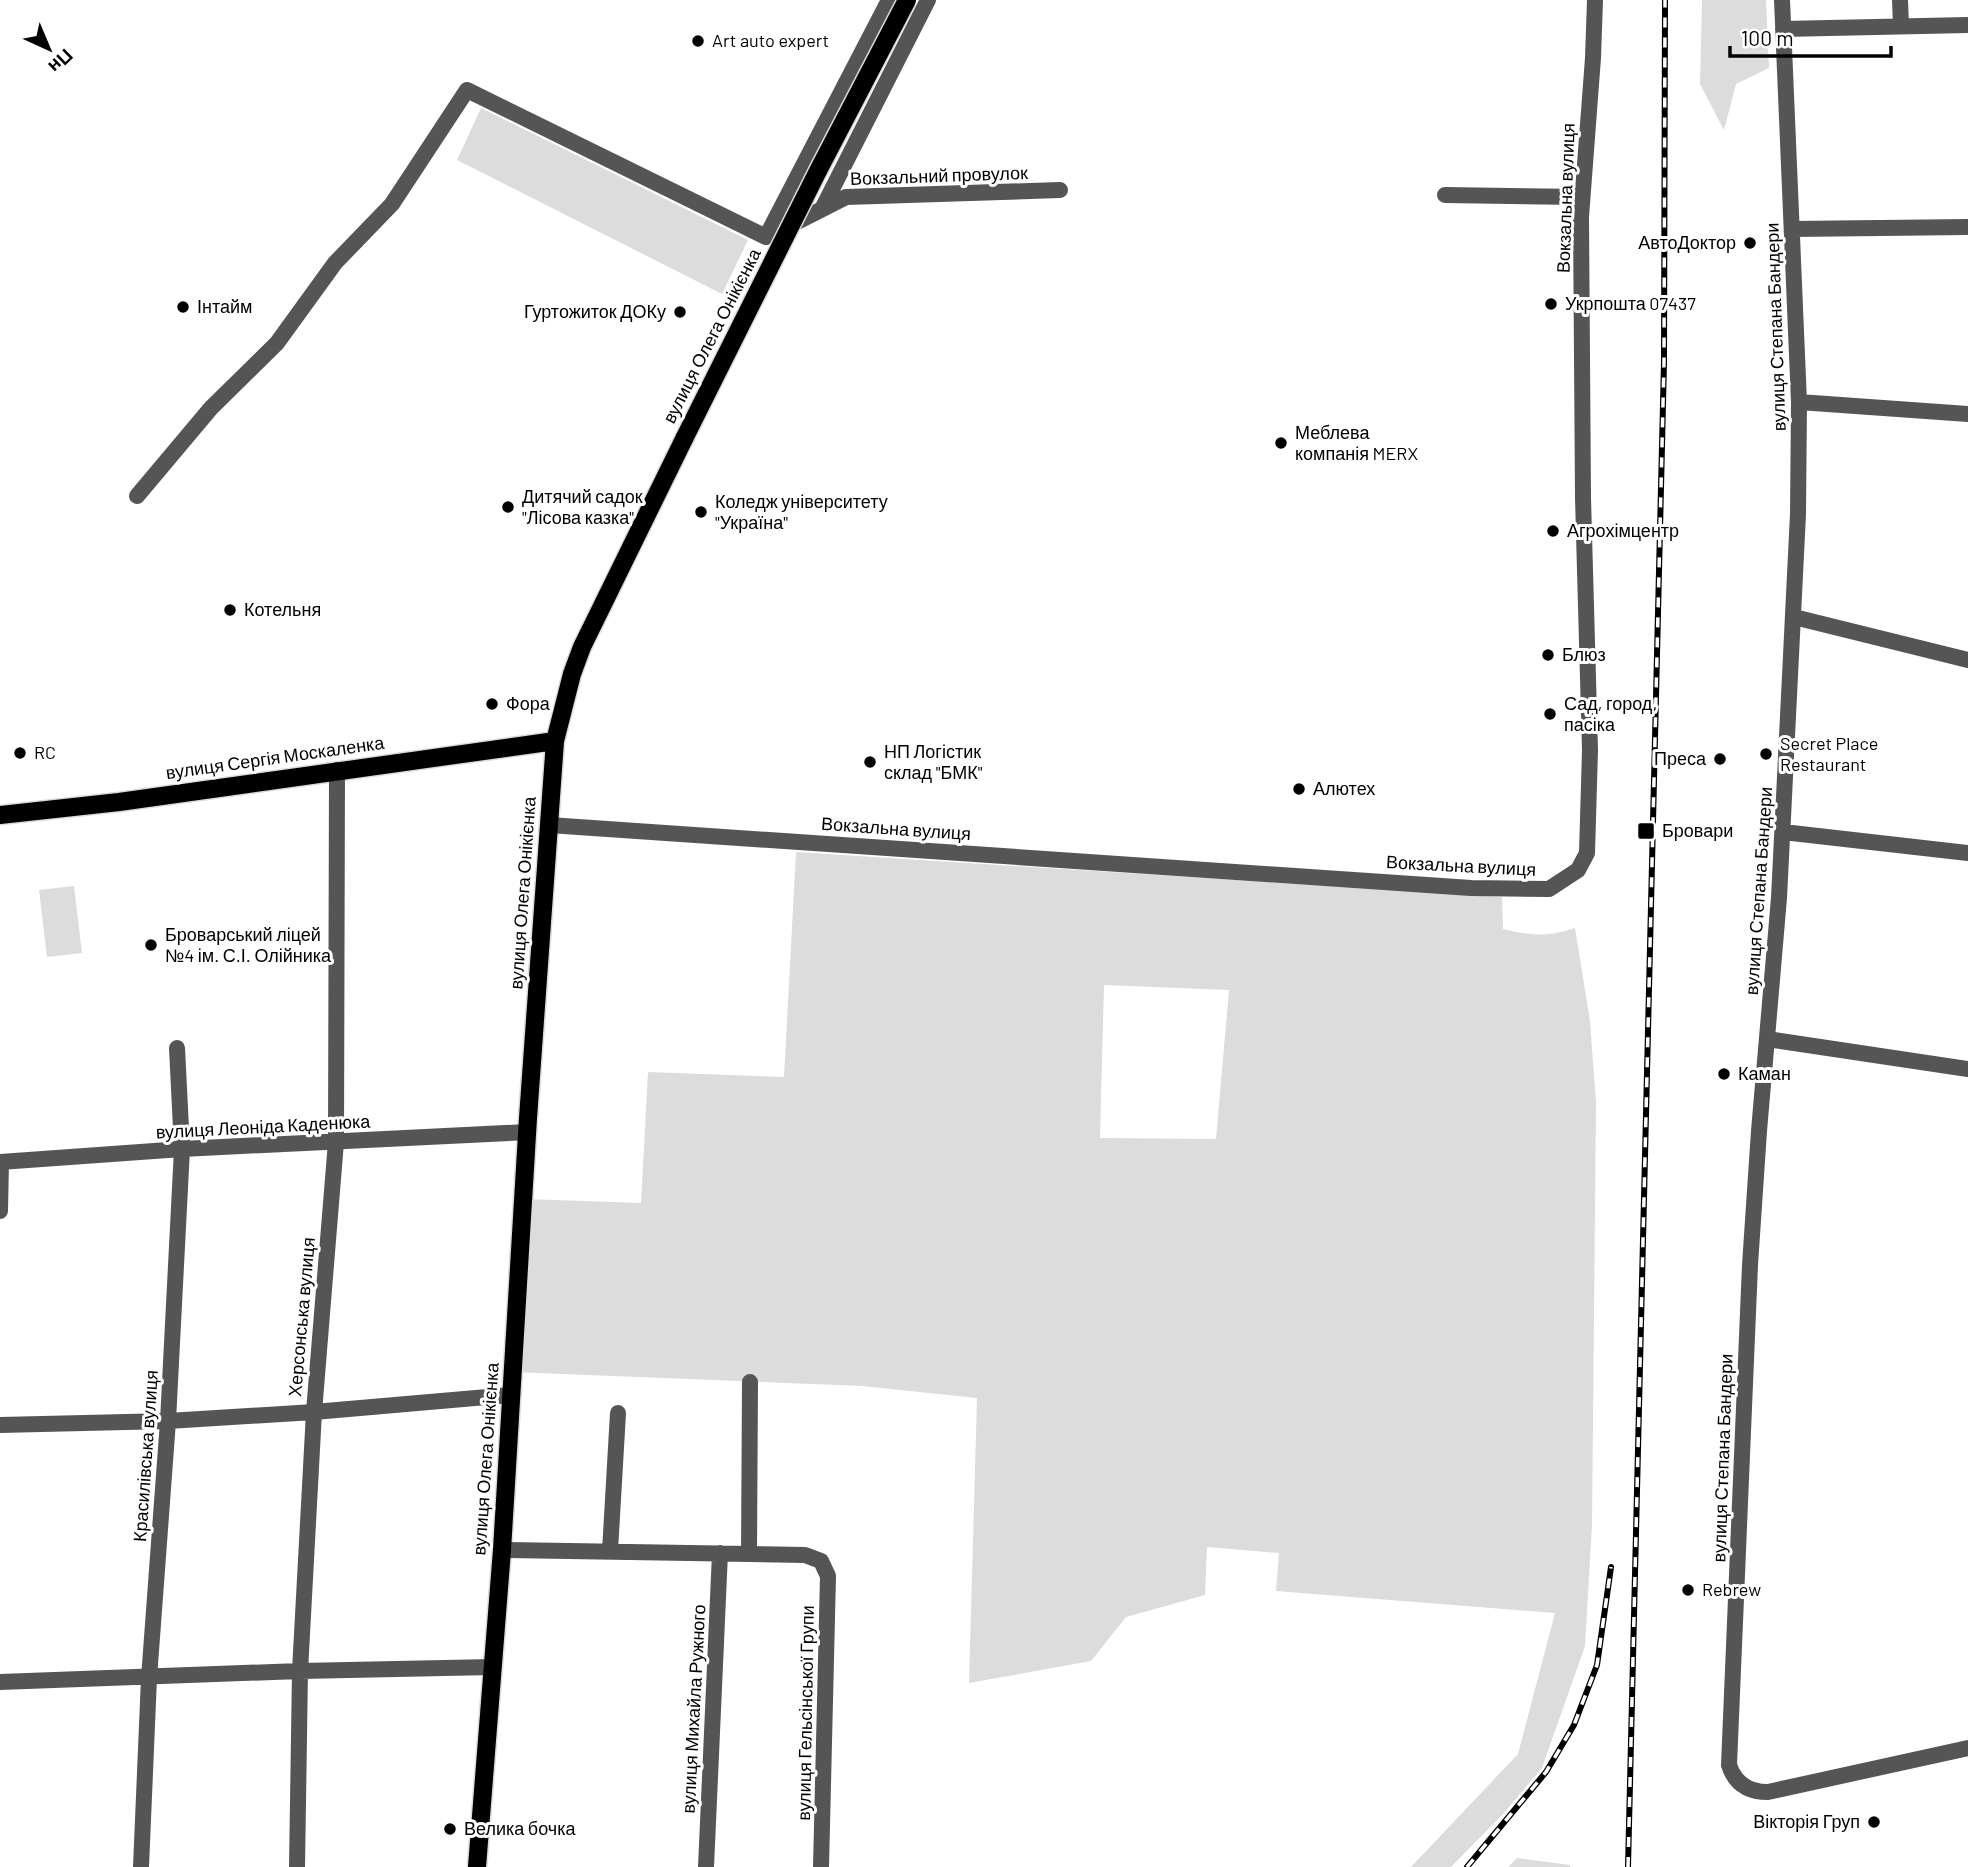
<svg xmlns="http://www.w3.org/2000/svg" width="1968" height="1867" viewBox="0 0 1968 1867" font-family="Barlow,sans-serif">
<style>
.green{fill:#dcdcdc;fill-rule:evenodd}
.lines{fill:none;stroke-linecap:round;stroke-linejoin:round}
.major-casing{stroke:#dbdbdb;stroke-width:21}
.minor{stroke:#555;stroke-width:16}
.major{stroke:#000;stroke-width:18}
.rail-casing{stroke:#000;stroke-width:6}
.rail{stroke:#fff;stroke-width:3.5;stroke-dasharray:10;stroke-linecap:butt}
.major-bridge-casing{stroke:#dbdbdb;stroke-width:21;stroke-linecap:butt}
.major-bridge{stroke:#000;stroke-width:18}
.poi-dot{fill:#000;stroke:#fff;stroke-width:2.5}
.labels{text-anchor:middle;stroke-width:6;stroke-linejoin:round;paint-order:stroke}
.poi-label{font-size:18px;fill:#000;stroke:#fff;text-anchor:start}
.street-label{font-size:18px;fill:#000;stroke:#fff}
</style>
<rect width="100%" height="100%" fill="#fff"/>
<path class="green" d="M1702,0h64l3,68 -33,16 -12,46 -24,-46z
M481,108l267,132 -26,54 -265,-134z
M796,852l706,45 1,32c28,7 44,8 72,-1l15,93 6,82 -4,422 -7,121 -43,122 -39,46 -52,53h-40l107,-113 37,-141 -279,-22 3,-38 -72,-6 -2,48 -79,22 -35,44 -122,22 8,-285 -115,-12 -350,-14 12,-173 117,4 7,-131 136,5zM1104,985l125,5 -13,149 -116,-1z
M74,886l8,67 -35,4 -8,-67z
M1517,1858l53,7v2h-62z"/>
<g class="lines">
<defs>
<path id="major" d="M0,815l119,-13 436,-61
M477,1867l25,-317 26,-432 27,-377 17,-67 10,-27 103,-210"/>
</defs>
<use href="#major" class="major-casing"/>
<path class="minor" d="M1782,0l17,402 -1,112 -19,384 -20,233 -9,134 -21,500c6,19 20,27 39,27l200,-44
M1900,0l1,26
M1783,29l185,-4
M1445,195l137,2
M822,209l106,-209
M787,227l59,-30 214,-7
M1792,229l176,-2
M766,237l123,-237
M1799,402l169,12
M137,496l74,-88 66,-65 58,-80 57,-59 75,-114 299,147
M1794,617l174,43
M549,825l922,63 78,1 29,-19 9,-17 3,-103 -7,-252 -2,-281 12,-159 2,-58
M1783,832l185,21
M1767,1039l201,30
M0,1162l182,-13 346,-17
M0,1211l1,-49
M0,1425l168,-4 146,-9 197,-17
M502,1550l303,5 16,6 7,15 -7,291
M610,1551l8,-138
M749,1554l1,-172
M0,1682l300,-11 193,-4
M141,1867l8,-189 19,-257 14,-272 -5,-101
M297,1867l3,-196 14,-259 22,-270 1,-372
M706,1867l14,-314"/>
<use href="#major" class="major"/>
<defs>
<path id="rail" d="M1467,1867l79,-95 28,-47 23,-60 14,-98
M1628,1867l36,-1505 1,-362"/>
</defs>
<use href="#rail" class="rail-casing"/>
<use href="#rail" class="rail"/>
<defs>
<path id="major-bridge" d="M685,437l133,-266 89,-171"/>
</defs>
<use href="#major-bridge" class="major-bridge-casing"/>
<use href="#major-bridge" class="major-bridge"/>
</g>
<g class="poi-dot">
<circle cx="698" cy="41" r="7"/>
<circle cx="1750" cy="243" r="7"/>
<circle cx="1551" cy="304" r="7"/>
<circle cx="183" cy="307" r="7"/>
<circle cx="680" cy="312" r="7"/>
<circle cx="1281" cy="443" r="7"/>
<circle cx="508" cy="507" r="7"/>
<circle cx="701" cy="512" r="7"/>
<circle cx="1553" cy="531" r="7"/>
<circle cx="230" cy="610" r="7"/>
<circle cx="1548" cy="655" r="7"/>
<circle cx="492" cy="704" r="7"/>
<circle cx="1550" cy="714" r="7"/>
<circle cx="20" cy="753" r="7"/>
<circle cx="1766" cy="754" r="7"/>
<circle cx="1720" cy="759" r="7"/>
<circle cx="870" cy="762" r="7"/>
<circle cx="1299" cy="789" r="7"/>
<rect x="1637" y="822" width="18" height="18" rx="3.5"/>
<circle cx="151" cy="945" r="7"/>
<circle cx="1724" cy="1074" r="7"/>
<circle cx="1688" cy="1590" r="7"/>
<circle cx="1874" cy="1822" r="7"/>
<circle cx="450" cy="1829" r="7"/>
</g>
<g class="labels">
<g class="poi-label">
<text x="712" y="47">Art auto expert</text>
<text x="1736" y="249" text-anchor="end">АвтоДоктор</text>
<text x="1565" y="310">Укрпошта 07437</text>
<text x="197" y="313">Інтайм</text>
<text x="666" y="318" text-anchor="end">Гуртожиток ДОКу</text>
<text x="1295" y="439">Меблева<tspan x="1295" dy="21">компанія MERX</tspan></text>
<text x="522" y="503">Дитячий садок<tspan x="522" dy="21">"Лісова казка"</tspan></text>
<text x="715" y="508">Коледж університету<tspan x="715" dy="21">"Україна"</tspan></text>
<text x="1567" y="537">Агрохімцентр</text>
<text x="244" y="616">Котельня</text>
<text x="1562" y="661">Блюз</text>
<text x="506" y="710">Фора</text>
<text x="1564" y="710">Сад, город,<tspan x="1564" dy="21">пасіка</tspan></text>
<text x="1780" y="750">Secret Place<tspan x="1780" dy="21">Restaurant</tspan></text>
<text x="884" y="758">НП Логістик<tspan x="884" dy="21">склад "БМК"</tspan></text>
<text x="34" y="759">RC</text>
<text x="1706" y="765" text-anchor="end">Преса</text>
<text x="1313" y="795">Алютех</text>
<text x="1662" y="837">Бровари</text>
<text x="165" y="941">Броварський ліцей<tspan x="165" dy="21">№4 ім. С.І. Олійника</tspan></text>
<text x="1738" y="1080">Каман</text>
<text x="1702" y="1596">Rebrew</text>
<text x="1860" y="1828" text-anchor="end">Вікторія Груп</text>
<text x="464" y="1835">Велика бочка</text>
</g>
<g class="street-label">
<text transform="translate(939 176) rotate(-2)" y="6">Вокзальний провулок</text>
<text transform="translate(1566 198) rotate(-88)" y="6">Вокзальна вулиця</text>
<text transform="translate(1776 327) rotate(-92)" y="6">вулиця Степана Бандери</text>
<text transform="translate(712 336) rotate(-63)" y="6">вулиця Олега Онікієнка</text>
<text transform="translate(275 758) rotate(-8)" y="6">вулиця Сергія Москаленка</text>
<text transform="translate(896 829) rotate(4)" y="6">Вокзальна вулиця</text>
<text transform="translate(1461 866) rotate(3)" y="6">Вокзальна вулиця</text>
<text transform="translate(1759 891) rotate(-86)" y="6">вулиця Степана Бандери</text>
<text transform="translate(523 893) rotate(-86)" y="6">вулиця Олега Онікієнка</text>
<text transform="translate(263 1127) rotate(-3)" y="6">вулиця Леоніда Каденюка</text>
<text transform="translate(302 1317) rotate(-85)" y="6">Херсонська вулиця</text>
<text transform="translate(146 1456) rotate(-86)" y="6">Красилівська вулиця</text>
<text transform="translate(1723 1458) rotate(-88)" y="6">вулиця Степана Бандери</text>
<text transform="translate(486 1459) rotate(-86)" y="6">вулиця Олега Онікієнка</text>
<text transform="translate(694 1709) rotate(-87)" y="6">вулиця Михайла Ружного</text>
<text transform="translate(806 1713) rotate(-89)" y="6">вулиця Гельсінської Групи</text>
</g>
</g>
<g transform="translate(49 49) rotate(136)" stroke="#ffffff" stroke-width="5" paint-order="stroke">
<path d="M0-5L12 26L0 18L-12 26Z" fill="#000000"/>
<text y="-10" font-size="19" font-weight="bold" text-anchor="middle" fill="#000000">Пн</text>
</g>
<path d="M1730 46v10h161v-10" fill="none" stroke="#000000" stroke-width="3.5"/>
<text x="1741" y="46" font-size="21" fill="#000000" stroke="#ffffff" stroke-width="5" paint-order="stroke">100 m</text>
</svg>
